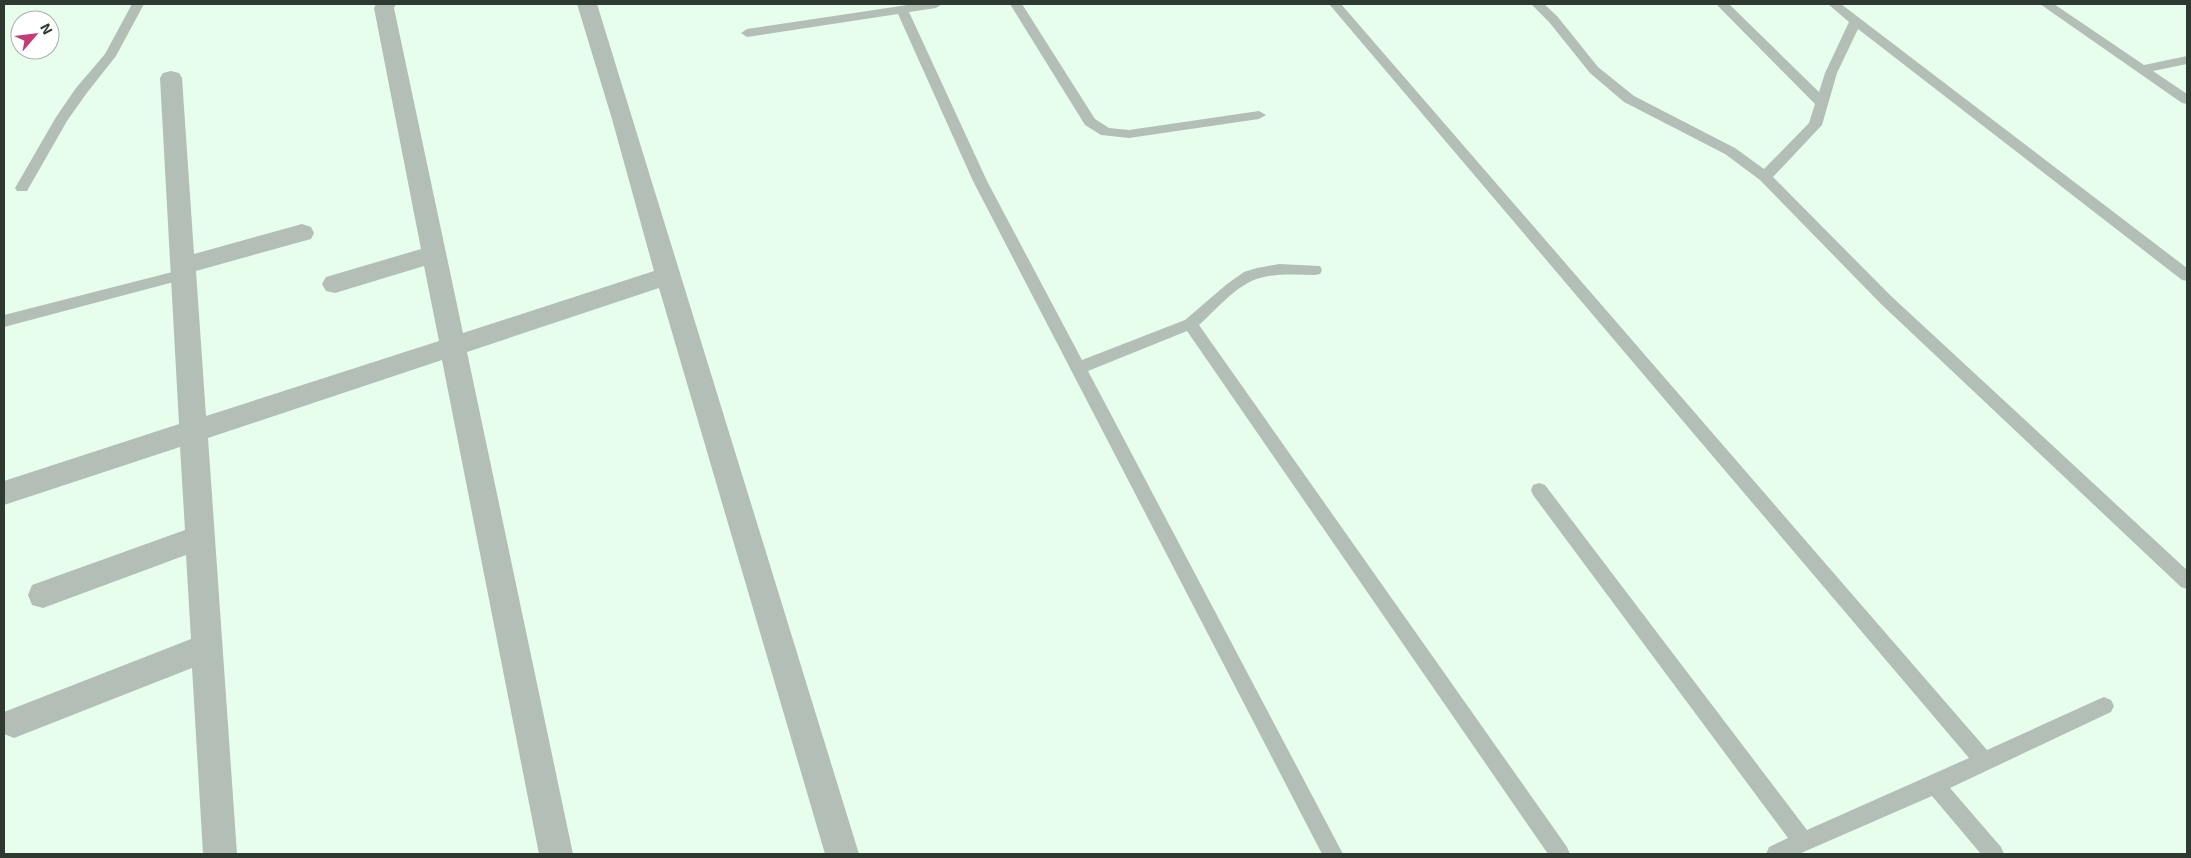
<svg xmlns="http://www.w3.org/2000/svg" width="2191" height="858" viewBox="0 0 2191 858" font-family="'Exo 2',sans-serif">
<style>
.lines{fill:none;stroke-linecap:round;stroke-linejoin:round}
.lane{fill:#b3bfb6;fill-rule:evenodd}
.street{fill:#b3bfb6;fill-rule:evenodd}
</style>
<rect width="100%" height="100%" fill="#e7feed"/>
<g class="lines">
<path class="lane" d="M132,4h12l-28,52 -30,38 -19,27 -40,70h-10l-2,-3 41,-71 20,-29 29,-34z
M914,4h28l-6,4 -27,4 78,169 95,179 103,-40 42,-36 17,-12 13,-4 22,-4 41,2 2,4 -2,4 -5,1c-18,0 -37,-2 -55,3 -23,6 -43,31 -61,47l368,522 3,7h-22l-361,-523 -99,40 255,483h-21l-349,-673 -75,-167 -151,23 -6,-4 6,-4z
M1010,4h12l73,115 14,9 20,2 130,-19 7,4 -7,4 -130,19 -28,-3 -16,-10z
M1329,4h12l646,746 110,-50 7,-3 7,3 3,6 -3,6 -161,76 51,59 3,7h-23l-49,-58 -133,58h-33l3,-7 19,-9 -255,-343 -2,-5 2,-5 6,-2 6,2 262,345 162,-72z
M1531,4h13l13,12 41,51 36,29 101,52 29,21 45,-46 6,-19 -99,-100h13l90,88 6,-19 24,-51 -21,-18h13l346,264v13l-5,-1 -324,-251 -21,44 -15,52 -49,52 118,119 296,274v19l-6,-2 -300,-283 -121,-124 -35,-26 -101,-52 -34,-29 -41,-51z
M2040,4h14l90,61 43,-9v8l-34,7 34,23v10l-5,-1z
M184,269l5,1 2,4 -2,4 -185,49v-12z"/>
<path class="street" d="M376,4h20l-2,4 69,325 191,-62 -42,-152 -35,-115h20l262,850h-34l-166,-566 -192,64 106,502h-34l-97,-494 -234,78 29,416h-34l-11,-186 -178,70 -10,-4v-22l187,-73 -5,-84 -143,53 -11,-3 -4,-10 4,-10 153,-55 -5,-83 -176,58v-24l175,-57 -19,-346 3,-5 8,-2 8,2 3,5 12,176 108,-30 9,3 3,6 -3,6 -115,32 10,145 233,-75 -15,-75 -89,27 -9,-2 -4,-7 4,-7 95,-28 -47,-241z"/>
</g>
<rect width="2191" height="858" fill="none" stroke="#2e3931" stroke-width="10"/>
<g transform="translate(35 35) rotate(62)"><circle r="24" fill="#ffffff" stroke="#abb0ad"/>
<path d="M0-4L9 19L0 12L-9 19Z" fill="#c43b77"/>
<text y="-8" font-size="14" font-weight="bold" text-anchor="middle" fill="#2e3931">N</text>
</g>
</svg>
